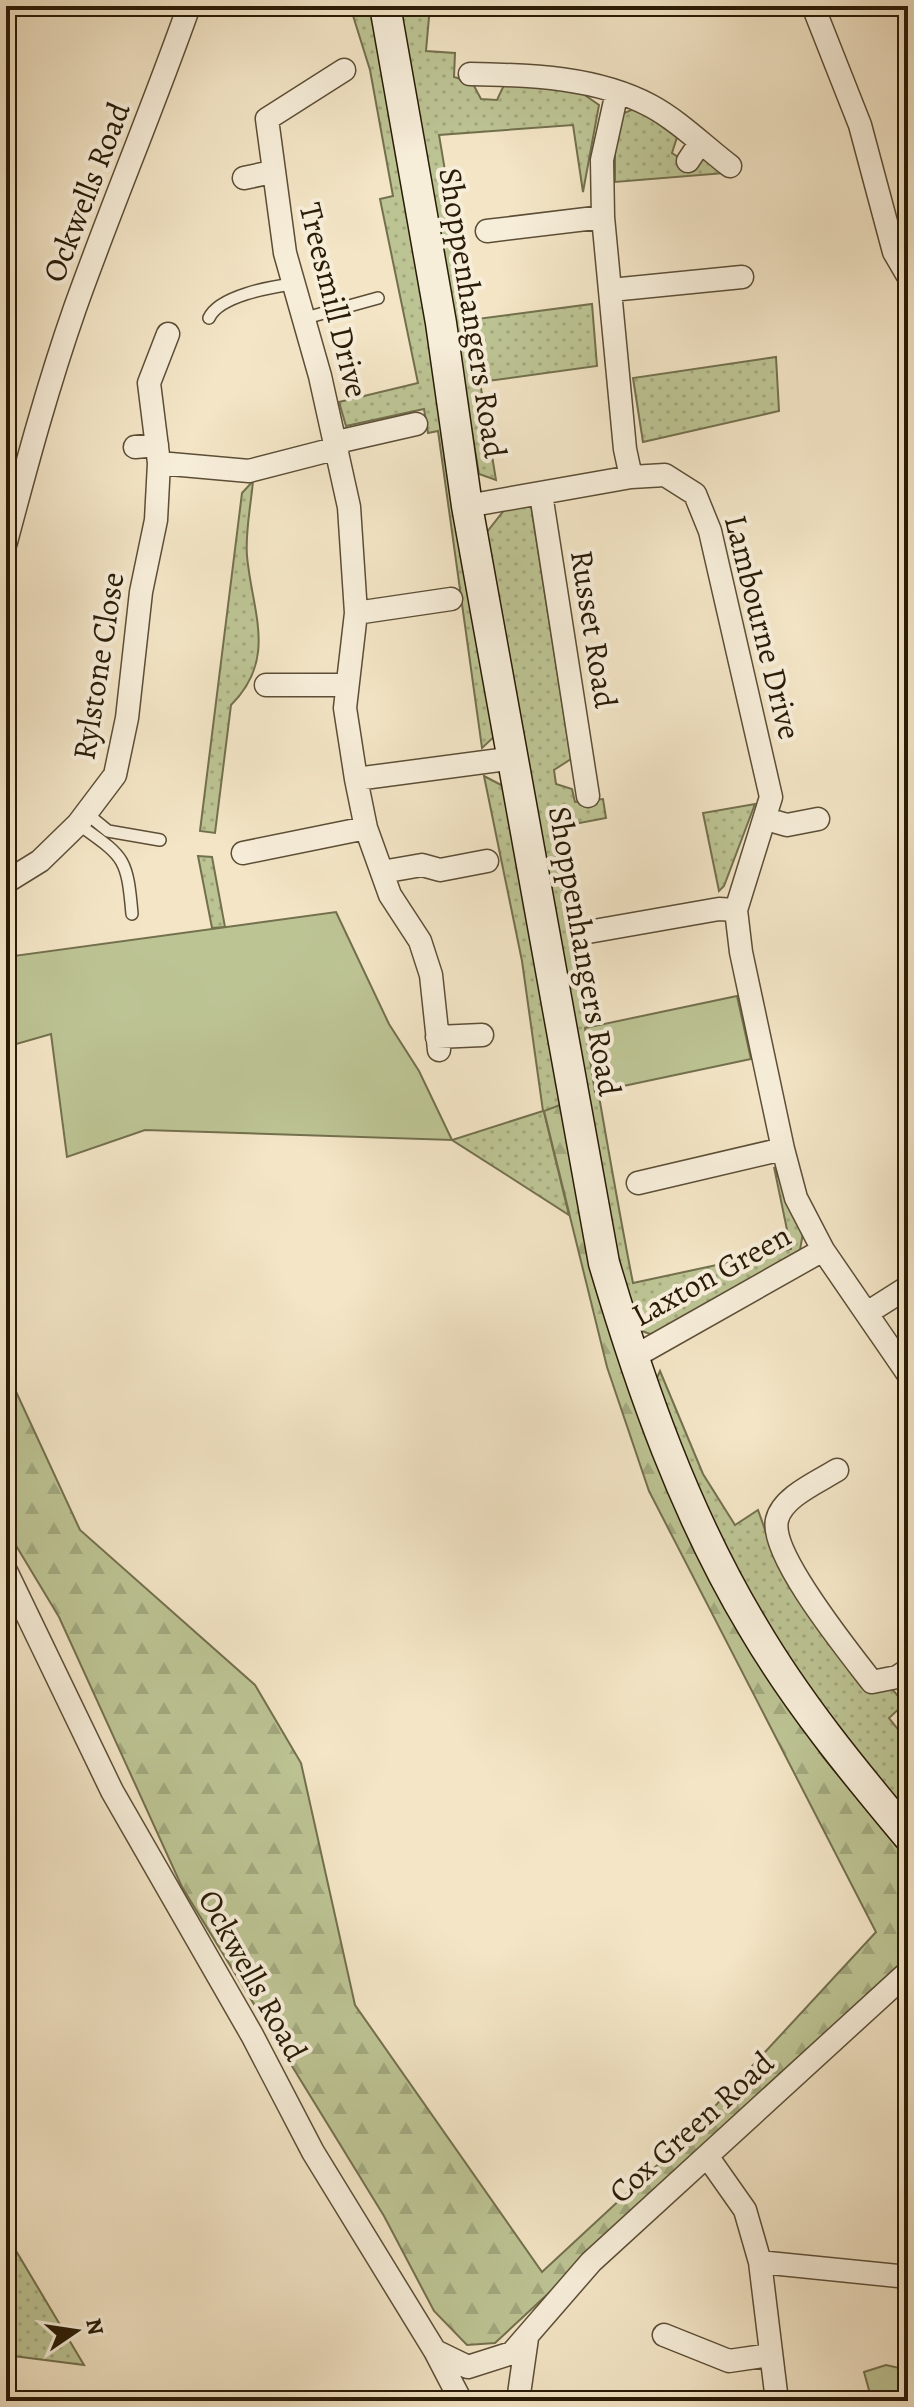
<svg xmlns="http://www.w3.org/2000/svg" width="914" height="2407" viewBox="0 0 914 2407" font-family="Alegreya,serif">
<style>
.grass{fill:url(#grass-dots);stroke:#73704d;stroke-width:2}
.forest{fill:url(#forest-firs);stroke:#73704d;stroke-width:2}
.park{fill:#bdc494;stroke:#73704d;stroke-width:2}
.lines{fill:none;stroke-linecap:round;stroke-linejoin:round}
.lane-casing{stroke:#5c4e36;stroke-width:14}
.street-casing{stroke:#5c4e36;stroke-width:25}
.secondary-casing{stroke:#291b06;stroke-width:33}
.lane{stroke:#f7eeda;stroke-width:11}
.street{stroke:#f7eeda;stroke-width:22}
.secondary{stroke:#f7eeda;stroke-width:30}
.labels{text-anchor:middle;stroke-width:8;stroke-linejoin:round;paint-order:stroke}
.street-label{font-size:32px;fill:#291b06;stroke:#f7eeda}
</style>
<defs>
<pattern id="grass-dots" width="8" height="8" patternUnits="userSpaceOnUse" patternTransform="scale(2)"><rect width="8" height="8" fill="#bdc494"/><path d="M2 2h.1M6 6h.1" fill="none" stroke="#a2a87e" stroke-width="1.8" stroke-linecap="round"/></pattern>
<pattern id="forest-firs" width="22" height="20" patternUnits="userSpaceOnUse" patternTransform="scale(2)"><rect width="22" height="20" fill="#bdc494"/><path d="M5 1l3.5 6h-7zM16 11l3.5 6h-7z" fill="#a2a87e"/></pattern>
</defs>
<rect width="100%" height="100%" fill="#f3e5c6"/>
<filter id="stains"><feTurbulence type="fractalNoise" baseFrequency=".0025" numOctaves="4"/><feColorMatrix values="0 0 0 0 .2 0 0 0 0 .09 0 0 0 0 .02 0 0 0 .5 -.17"/></filter>
<radialGradient id="worn" r=".72"><stop offset=".6" stop-color="#630" stop-opacity="0"/><stop offset="1" stop-color="#630" stop-opacity=".3"/></radialGradient>
<path class="grass" d="M350,6h23l124,728 -15,14 -44,-317 -10,2 -4,-24 -78,17 -7,-24 79,-19 -38,-184 13,-3 -23,-126z
M399,6h31l-4,45 29,2 -1,24 18,5 9,17 16,1 7,-15 72,4 23,16 -16,87 -10,-67 -134,10 31,185 122,-16 5,62 -117,16 16,98 -17,-6z
M638,107l41,24 -7,22 17,11 12,-9 24,18 -110,9v-52l7,-16z
M776,357l3,54 -136,31 -10,-64z
M253,481c-2,24 -8,51 -6,75 5,56 31,102 -16,149l-16,128 -15,-2 42,-338z
M531,506l40,253 -17,11 2,14 16,5 3,13 28,-3 3,19 -53,10v11c29,148 51,297 80,444l158,-34 -17,-82 29,66 -3,17 -16,13 -115,68 -19,3 -17,-6 -10,-42 -136,-754 18,-23z
M484,776l21,11 55,318 -16,7 25,103 -117,-75 91,-29 -21,-150z
M755,804l-31,82 -5,5 -16,-78z
M198,856l14,1 13,70 -13,1z
M660,1371l43,103 32,51 23,-15 10,28 102,152h23l11,14 -15,14 19,24v71c-23,-26 -49,-50 -70,-77 -81,-105 -138,-226 -185,-349z
M6,2234l78,131 -78,-10z"/>
<path class="forest" d="M560,1105l30,148 33,120 50,123 68,137 82,124 85,103v99l-413,384 -28,2 -33,-34 -50,-95 -202,-329 -123,-270 -53,-88v-159l74,160 175,155 46,78 54,242 187,267 138,-128 196,-212 -227,-441 -42,-124 -63,-256z"/>
<path class="park" d="M336,912l53,112 30,47 33,69 -307,-10 -78,27 -16,-123 -45,13v-90z
M737,996l14,63 -156,33 -10,-64z
M886,2365l22,5v31h-36l-8,-29z"/>
<g class="lines">
<defs>
<path id="lane" d="M209,318c10,-22 61,-31 84,-34
M302,319l76,-21
M86,813l22,18 52,9
M78,824c46,33 49,32 54,90"/>
<path id="street" d="M813,6l47,119 34,127 14,24
M344,70l-77,49 18,134 35,123 29,131 7,106 -11,95 11,71 10,49 24,67 30,46 11,34 8,75
M470,74c61,1 127,3 181,32 28,15 54,41 79,60
M617,92l-15,68 1,57 22,232 6,28
M688,161l12,-18
M244,178l28,-6
M487,231l116,-14
M611,290l131,-13
M337,442l79,-18
M135,447l22,-2
M159,463l90,8 89,-23
M541,494l47,302
M467,506l164,-29 34,-2 30,19 15,37 61,266 -35,113 5,42 42,197 13,49 27,52 85,124
M6,542c21,-79 42,-157 69,-234 36,-101 78,-200 114,-302
M356,613l95,-14
M266,685h80
M356,779l158,-21
M766,819l21,6 31,-6
M243,853l123,-25
M382,872l40,-7 18,5 47,-9
M6,882l34,-21 38,-37 37,-49 12,-57 14,-126 15,-72 3,-57 -10,-80 19,-49
M588,932l131,-23 17,1
M437,1037l45,-2
M638,1183l145,-34
M867,1313l41,-26
M631,1354l15,-4 177,-100
M837,1470c-19,12 -55,27 -60,50 -8,34 72,132 95,162l25,-5 11,-7
M6,1571l106,220 140,244 61,117 122,199 26,50
M707,2156l38,54 15,52 17,139
M760,2262l148,15
M664,2335l65,26 41,-6
M435,2351l33,16 44,-14 79,-91 317,-290
M518,2401l9,-63"/>
<path id="secondary" d="M385,6l56,317 26,183 137,757c37,125 81,251 149,364 44,75 99,142 155,209"/>
</defs>
<use href="#lane" class="lane-casing"/>
<use href="#street" class="street-casing"/>
<use href="#secondary" class="secondary-casing"/>
<use href="#lane" class="lane"/>
<use href="#street" class="street"/>
<use href="#secondary" class="secondary"/>
</g>
<g class="labels">
<g class="street-label">
<text transform="translate(86 192) rotate(-69)" y="11">Ockwells Road</text>
<text transform="translate(334 300) rotate(76)" y="11">Treesmill Drive</text>
<text transform="translate(473 313) rotate(81)" y="11">Shoppenhangers Road</text>
<text transform="translate(763 627) rotate(76)" y="11">Lambourne Drive</text>
<text transform="translate(594 629) rotate(81)" y="11">Russet Road</text>
<text transform="translate(98 666) rotate(-81)" y="11">Rylstone Close</text>
<text transform="translate(585 951) rotate(80)" y="11">Shoppenhangers Road</text>
<text transform="translate(711 1275) rotate(-29)" y="11">Laxton Green</text>
<text transform="translate(253 1975) rotate(61)" y="11">Ockwells Road</text>
<text transform="translate(691 2127) rotate(-42)" y="11">Cox Green Road</text>
</g>
</g>
<rect width="914" height="2407" fill="none" stroke="#f3e5c6" stroke-width="32"/>
<rect x="8" y="8" width="898" height="2391" fill="none" stroke="#291b06" stroke-width="4"/>
<rect x="16" y="16" width="882" height="2375" fill="none" stroke="#291b06" stroke-width="2"/>
<g transform="translate(76 2331) rotate(77)" stroke="#f7eeda" stroke-width="6" paint-order="stroke">
<path d="M0-6L14 30L0 20L-14 30Z" fill="#291b06"/>
<text y="-12" font-size="22" font-weight="bold" text-anchor="middle" fill="#291b06">N</text>
</g>
<rect width="100%" height="100%" filter="url(#stains)"/>
<rect width="100%" height="100%" fill="url(#worn)"/>
</svg>
